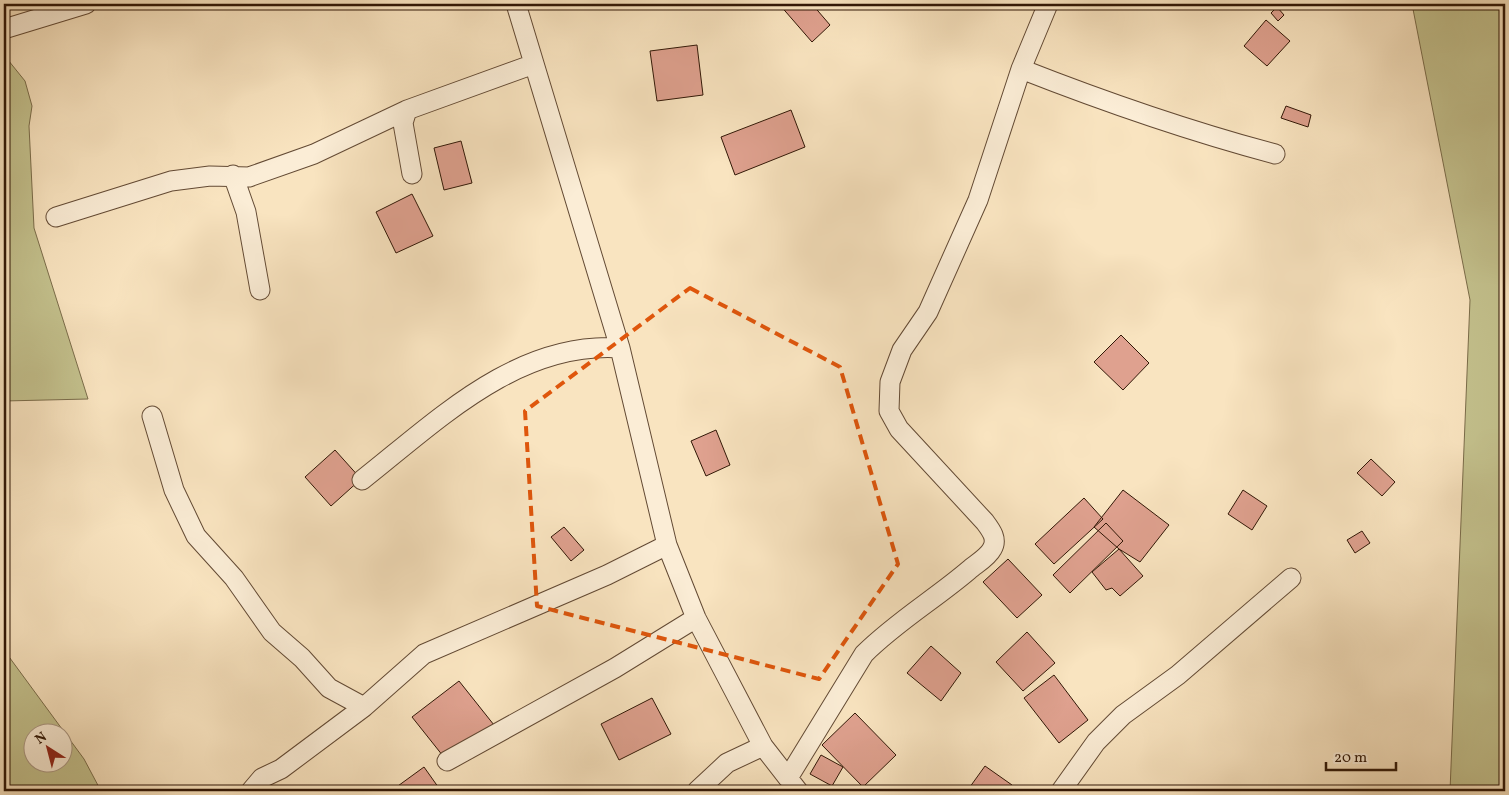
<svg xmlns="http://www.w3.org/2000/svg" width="1509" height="795" viewBox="0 0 1509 795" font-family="Vollkorn,serif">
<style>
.green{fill:#c4c28e;stroke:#7a6c4a;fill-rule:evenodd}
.building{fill:#dfa18f;stroke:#311706}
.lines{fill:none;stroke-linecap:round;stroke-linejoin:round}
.street-casing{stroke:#634a34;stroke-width:21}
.street{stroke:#fbedd6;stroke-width:19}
.marked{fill:none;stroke:#df560c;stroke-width:4;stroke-dasharray:10 6;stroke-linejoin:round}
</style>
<rect width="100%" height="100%" fill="#f9e4c0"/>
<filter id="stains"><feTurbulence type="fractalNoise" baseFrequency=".004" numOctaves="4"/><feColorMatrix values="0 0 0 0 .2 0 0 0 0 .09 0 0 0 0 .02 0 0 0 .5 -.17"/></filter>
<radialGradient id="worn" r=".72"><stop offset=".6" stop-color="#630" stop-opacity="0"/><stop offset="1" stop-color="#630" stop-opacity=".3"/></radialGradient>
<path class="green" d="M1412,4h93v787h-55l20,-491z
M4,55l21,26 7,25 -3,20 5,102 54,171 -84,2z
M4,650l80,109 17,32h-97zM32,732h30v30h-30z"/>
<path class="building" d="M779,4h33l18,21 -18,17z
M1277,7l7,8 -6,6 -7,-8z
M1266,20l24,21 -23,25 -23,-20z
M697,45l6,50 -46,6 -7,-50z
M1286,106l25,9 -3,12 -27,-9z
M791,110l14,37 -70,28 -14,-38z
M461,141l11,42 -28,7 -10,-42z
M412,194l21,42 -37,17 -20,-41z
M1121,335l28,28 -26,27 -29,-28z
M716,430l14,35 -24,11 -15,-35z
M335,450l26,29 -30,27 -26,-29z
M1371,459l24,23 -13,14 -25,-23z
M1123,490l46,35 -29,37 -21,-13 -25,-22z
M1243,490l24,16 -15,24 -24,-16z
M1084,498l19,21 -49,45 -19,-20z
M1106,523l17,18 -53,52 -17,-18z
M564,527l20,23 -13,11 -20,-24z
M1362,531l8,12 -15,10 -8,-13z
M1119,549l24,27 -23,20 -8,-8 -6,2 -14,-18z
M1008,559l34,36 -25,23 -34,-36z
M1027,632l28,31 -32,28 -27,-29z
M931,646l30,27 -20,28 -34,-28z
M1054,675l34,45 -29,23 -35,-45z
M459,681l35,44 -47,36 -35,-44z
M652,698l19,36 -52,26 -18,-36z
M855,713l41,42 -33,32 -41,-42z
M821,755l22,12 -11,19 -22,-12z
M985,766l27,19 -5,6h-40z
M424,767l17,24h-50z"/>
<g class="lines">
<defs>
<path id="street" d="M516,4l104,344 47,197 29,73 67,128 35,45
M4,29l82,-25
M1021,69c84,33 168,62 254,85
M407,110l-4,13 9,51
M233,175l13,37 14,78
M56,217l115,-36 39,-5 39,1 65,-23 93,-44 127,-46
M152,416l22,74 22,46 38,42 38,54 30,26 27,30 35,19
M362,480c75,-59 155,-139 258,-132
M447,761l168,-93 81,-50
M788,778l76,-124c32,-32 71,-55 105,-84 7,-6 19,-13 23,-21 6,-10 -1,-19 -7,-27l-86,-93 -10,-18 1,-29 12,-32 26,-38 50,-112 43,-131 27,-65
M251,791l11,-13 19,-9 83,-62 60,-53 183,-79 60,-30
M697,791l30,-28 36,-17
M1061,791l35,-49 27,-27 55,-40 113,-97"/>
</defs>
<use href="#street" class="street-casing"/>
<use href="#street" class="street"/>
</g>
<path class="marked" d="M690,288l150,79 58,197 -79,115 -282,-73 -12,-195z"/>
<rect width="1509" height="795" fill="none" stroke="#f9e4c0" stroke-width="20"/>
<rect x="5" y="5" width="1499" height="785" fill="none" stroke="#311706" stroke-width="2.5"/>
<rect x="10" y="10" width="1489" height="775" fill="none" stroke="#311706"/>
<g transform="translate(48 748) rotate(324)"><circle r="24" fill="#fbedd6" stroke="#aa9783"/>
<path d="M0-4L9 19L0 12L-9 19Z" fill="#8f2418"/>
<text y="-8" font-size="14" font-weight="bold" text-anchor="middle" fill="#311706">N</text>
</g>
<path d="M1326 762v8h70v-8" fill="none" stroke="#311706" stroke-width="2.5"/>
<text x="1334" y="762" font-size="15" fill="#311706" stroke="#fbedd6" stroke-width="4" paint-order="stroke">20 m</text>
<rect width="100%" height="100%" filter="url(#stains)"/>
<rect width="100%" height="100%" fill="url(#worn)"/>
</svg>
